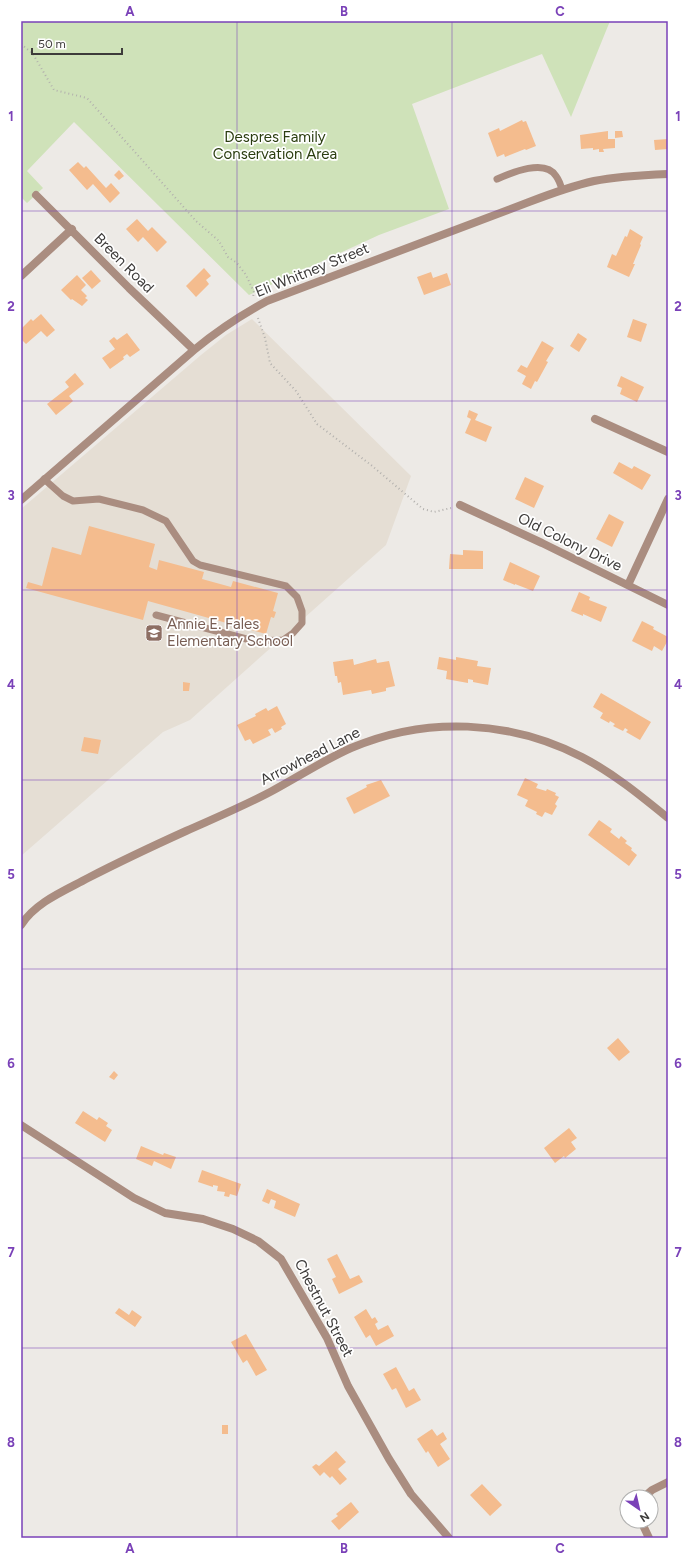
<svg xmlns="http://www.w3.org/2000/svg" width="689" height="1559" viewBox="0 0 689 1559" font-family="Figtree,sans-serif">
<style>
.built{fill:#e5ded4}
.green{fill:#cfe2b9}
.building{fill:#f4bc8e}
.lines{fill:none;stroke-linecap:round;stroke-linejoin:round}
.path{stroke:#b2b0ad;stroke-width:2;stroke-dasharray:1 3;stroke-linecap:butt}
.service{stroke:#aa8d80;stroke-width:7}
.minor{stroke:#aa8d80;stroke-width:8}
.grid{fill:none;stroke:#7a41b8;stroke-width:1;stroke-opacity:0.55}
.labels{text-anchor:middle;stroke-width:3.5;stroke-linejoin:round;paint-order:stroke}
.park-label{font-size:15px;fill:#2b3d10;stroke:#fff}
.street-label{font-size:15px;fill:#3d3b3a;stroke:#fff}
.education-label{font-size:15px;fill:#785e54;stroke:#fff;text-anchor:start}
.neatline{fill:none;stroke:#7a41b8;stroke-width:1.5}
.grid-label{font-size:13px;text-anchor:middle;font-weight:bold;fill:#7a41b8}
</style>
<rect width="100%" height="100%" fill="#edeae6"/>
<path class="built" d="M252,319l159,157 -25,69 -196,175 -27,12 -142,124v-347l180,-154 25,-20z"/>
<path class="green" d="M21,21h589l-39,96 -29,-63 -130,50 37,105 -70,26 -130,60 -175,-173 -47,49 16,17 -16,15 -6,-6z"/>
<path class="building" d="M522,120l1,2 3,-1 10,25 -10,4 -1,-1 -20,8 -1,-3 -7,3 -9,-24 11,-5 1,3z
M608,131v8h7v9l-12,1 1,3h-5v-3l-6,1v-2l-12,1 -1,-14z
M615,131h7l1,6 -8,1z
M668,139v10l-13,1 -1,-10z
M78,162l6,6 2,-2 20,22 5,-5 9,10 -10,10 -17,-19 -6,6 -18,-20z
M119,170l5,6 -5,4 -5,-5z
M137,219l11,12 4,-4 15,15 -10,10 -14,-15 -5,5 -12,-13z
M630,229l13,8 -3,7 1,1 -8,19h2l-6,13 -22,-10 5,-13 4,2 9,-20 2,1z
M204,268l7,8 -5,4 3,4 -13,13 -10,-11z
M91,270l10,11 -9,8 -10,-11z
M431,272l2,6 14,-5 4,12 -27,10 -7,-18z
M77,275l9,10 -5,5 6,6 -2,2 3,2 -6,6 -10,-7 -1,1 -10,-10z
M41,314l14,16 -8,7 -6,-6 -15,13 -5,-5v-10l10,-10 2,2z
M633,319l14,5 -6,18 -14,-5z
M127,333l13,17 -10,7 -3,-3 -4,3 1,2 -14,10 -8,-11 13,-9 -6,-8 5,-4 3,3z
M578,333l9,6 -8,13 -9,-6z
M542,341l12,7 -8,13 2,1 -11,20 -2,-1 -4,8 -9,-5 4,-8 -9,-5 4,-6 6,3z
M75,373l9,11 -15,12 4,5 -17,14 -9,-11 22,-17 -4,-5z
M621,376l23,11 -7,15 -17,-8 2,-6 -5,-2z
M469,410l9,4 -3,6 17,7 -6,15 -21,-9 6,-14 -4,-2z
M619,462l13,7 2,-3 17,9 -9,15 -29,-17z
M525,477l19,9 -10,22 -19,-9z
M609,514l15,8 -12,25 -16,-8z
M89,526l66,18 -6,23 8,3 2,-10 45,12 -2,7 29,8 2,-6 45,12 -5,18 3,1 -2,6 -3,-1 -5,17 -118,-33 -5,19 -117,-32 2,-6 14,4 10,-39 29,8z
M463,550l20,1v18h-34l1,-15 13,1z
M510,562l30,14 -7,15 -18,-7v1l-12,-5z
M579,592l11,5 -1,3 18,7 -6,15 -18,-8v2l-12,-5z
M642,621l12,6 -1,2 15,8v3l-6,11 -8,-5 -2,5 -20,-10z
M439,657l17,3v-3l22,4 -1,5 14,2 -3,17 -15,-3v-2l-5,-1v4l-22,-4 1,-8 -10,-2z
M353,659l1,6 22,-6 1,4 12,-2 6,25 -9,2v3l-14,3 -1,-4 -28,5 -2,-13 -3,1 -1,-7h-2l-2,-14z
M183,682l7,1 -1,8h-6z
M601,693l50,29 -11,18 -14,-8 2,-2 -3,-2 -2,3 -10,-5 2,-2 -5,-3 -1,2 -9,-5 3,-5 -10,-6z
M277,706l9,18 -5,3 1,2 -7,4 -3,-5 -4,2 3,5 -18,9 -3,-5 -5,2 -8,-16 19,-9 -1,-2 11,-6 2,3z
M84,737l17,3 -3,14 -17,-3z
M525,778l13,6 -2,4 10,3 1,-2 9,4 -1,2 4,2 -4,7 2,2 -5,9 -7,-3 -3,5 -6,-3 1,-2 -12,-6 3,-6 -11,-5z
M381,780l9,16 -36,18 -8,-16 21,-11 -1,-2z
M599,820l13,9 -2,3 9,7 2,-3 6,5 -2,2 7,5 -1,2 6,5 -8,11 -41,-31z
M618,1038l12,14 -11,9 -12,-13z
M114,1071l4,4 -4,5 -5,-3z
M83,1111l14,9 2,-3 9,6 -2,3 6,4 -7,12 -30,-19z
M569,1128l8,10 -6,4 5,7 -11,9 -1,-2 -9,7 -11,-15z
M141,1146l22,9 1,-2 12,4 -5,12 -17,-8 -2,5 -16,-7z
M202,1170l39,14 -4,12 -7,-2 -1,3 -5,-1 1,-4 -8,-1 1,-5 -5,-1v2l-15,-5z
M267,1189l33,15 -5,13 -21,-9 2,-7 -5,-2 -2,5 -7,-3z
M337,1254l13,25 9,-4 4,7 -24,12 -7,-15 4,-2 -9,-18z
M119,1308l10,7 3,-5 10,7 -7,10 -20,-14z
M366,1309l6,10 3,-2 3,5 -3,2 3,6 10,-5 6,11 -18,10 -6,-11 -4,3 -12,-21z
M246,1334l21,36 -11,6 -9,-16 -4,3 -12,-21z
M396,1367l13,24 5,-3 7,12 -15,8 -10,-20 -4,2 -9,-16z
M222,1425h6v9h-6z
M432,1429l5,7 6,-4 4,7 -7,5 10,15 -12,8 -10,-16 -2,2 -9,-14z
M336,1451l10,11 -8,7 9,10 -7,6 -8,-9 -2,2 -6,-6 -4,4 -8,-9 4,-3 3,2z
M482,1484l20,21 -12,11 -20,-21z
M351,1502l8,10 -20,18 -8,-9 7,-5 -2,-2z"/>
<g class="lines">
<path class="path" d="M21,44l12,10 21,36 33,8 109,123 23,20 9,16 9,6 9,12 8,17 -1,5
M258,318l7,20 5,25 26,28 21,33 54,41 52,44 11,3 17,-4"/>
<path class="service" d="M497,179c14,-6 48,-21 59,-3 3,4 5,10 6,14
M44,479l19,17 10,5 26,-2 44,11 23,11 27,40 7,4 86,21 11,11 5,14v12l-9,10 -10,7 -29,1 -98,-26"/>
<path class="minor" d="M36,195l93,93 65,62
M21,276l51,-47
M595,419l73,33
M21,500l173,-150c23,-19 47,-35 73,-49l262,-99c21,-8 43,-16 65,-21 24,-5 49,-6 74,-7
M460,505l82,38 126,62
M628,585l40,-86
M21,925c15,-23 43,-34 67,-47 33,-17 65,-32 98,-47 29,-13 58,-25 86,-40 26,-14 52,-31 79,-43 75,-32 159,-28 231,9 31,16 59,39 86,61
M21,1125l113,73 31,15 38,6 30,10 25,12 23,18 46,79 21,48 41,73 22,35 38,44
M644,1497l8,-7 16,-8
M641,1521l8,17"/>
</g>
<path class="grid" d="M237,21v1517M452,21v1517M21,211h647M21,401h647M21,590h647M21,780h647M21,969h647M21,1158h647M21,1348h647"/>
<defs>
<symbol id="school-square" viewBox="-11 -11 22 22"><rect x="-9" y="-9" width="18" height="18" rx="4" fill="#8d6e63" stroke="#fff"/><path d="M0-5L7-2L0 1L-7-2ZM-4 1L0 2.5L4 1V4Q0 6-4 4Z" fill="#fff"/></symbol>
</defs>
<g fill-rule="evenodd">
<use href="#school-square" x="144" y="623" width="20" height="20"/>
</g>
<g class="labels">
<g class="park-label">
<text x="275" y="142">Despres Family<tspan x="275" dy="17">Conservation Area</tspan></text>
</g>
<g class="street-label">
<text transform="translate(124 263) rotate(45)" y="5">Breen Road</text>
<text transform="translate(312 270) rotate(-22)" y="5">Eli Whitney Street</text>
<text transform="translate(570 542) rotate(26)" y="5">Old Colony Drive</text>
<text transform="translate(310 756) rotate(-27)" y="5">Arrowhead Lane</text>
<text transform="translate(324 1308) rotate(62)" y="5">Chestnut Street</text>
</g>
<g class="education-label">
<text x="167" y="629">Annie E. Fales<tspan x="167" dy="17">Elementary School</tspan></text>
</g>
</g>
<rect width="689" height="1559" fill="none" stroke="#ffffff" stroke-width="44"/>
<g transform="translate(639 1509) rotate(146)"><circle r="19" fill="#ffffff" stroke="#b1b1b0"/>
<path d="M0-3L7 15L0 10L-7 15Z" fill="#7a41b8"/>
<text y="-6" font-size="11" font-weight="bold" text-anchor="middle" fill="#3d3b3a">N</text>
</g>
<path d="M32 48v6h90v-6" fill="none" stroke="#3d3b3a" stroke-width="2"/>
<text x="38" y="48" font-size="12" fill="#3d3b3a" stroke="#ffffff" stroke-width="3" paint-order="stroke">50 m</text>
<rect x="22" y="22" width="645" height="1515" class="neatline"/>
<g class="grid-label">
<text x="130" y="16">A</text>
<text x="344" y="16">B</text>
<text x="560" y="16">C</text>
<text x="11" y="121">1</text>
<text x="678" y="121">1</text>
<text x="11" y="311">2</text>
<text x="678" y="311">2</text>
<text x="11" y="500">3</text>
<text x="678" y="500">3</text>
<text x="11" y="689">4</text>
<text x="678" y="689">4</text>
<text x="11" y="879">5</text>
<text x="678" y="879">5</text>
<text x="11" y="1068">6</text>
<text x="678" y="1068">6</text>
<text x="11" y="1257">7</text>
<text x="678" y="1257">7</text>
<text x="11" y="1447">8</text>
<text x="678" y="1447">8</text>
<text x="130" y="1553">A</text>
<text x="344" y="1553">B</text>
<text x="560" y="1553">C</text>
</g>
</svg>
